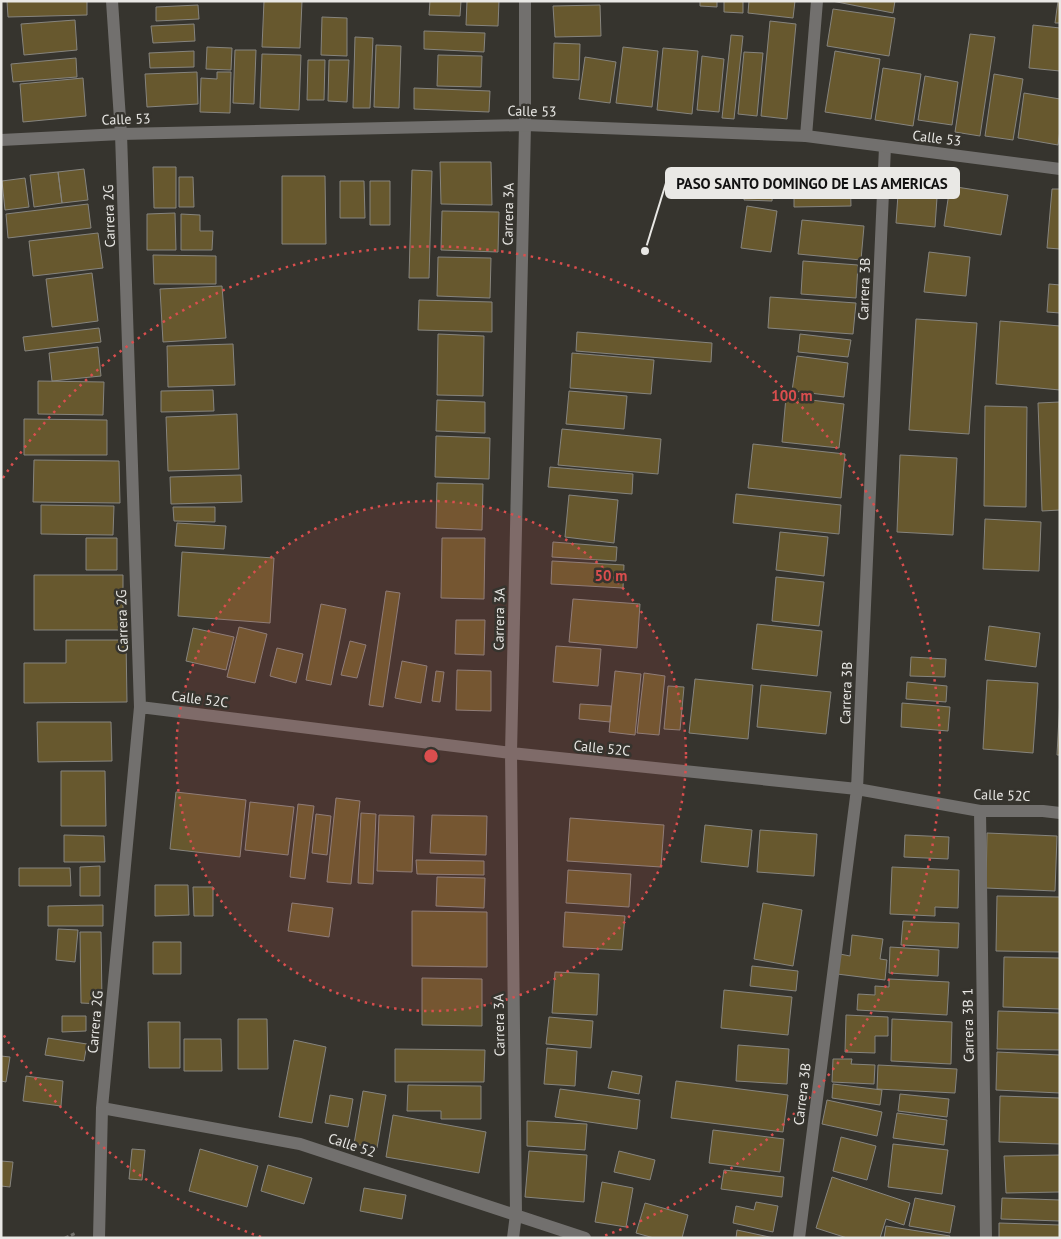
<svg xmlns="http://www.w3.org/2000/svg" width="1061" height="1239" viewBox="0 0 1061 1239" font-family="'PT Sans',sans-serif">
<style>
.building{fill:#67582e;stroke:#86847e}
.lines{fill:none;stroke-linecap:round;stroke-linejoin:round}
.path{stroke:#73716c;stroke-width:3;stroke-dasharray:4 2.5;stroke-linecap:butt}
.minor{stroke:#72706e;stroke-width:12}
.tertiary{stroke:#72706e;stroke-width:12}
.ring{fill:none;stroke:#da4e4e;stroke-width:2.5;stroke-dasharray:2.5 5}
.labels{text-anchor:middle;stroke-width:5;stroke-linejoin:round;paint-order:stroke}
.street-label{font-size:14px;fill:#e9e8e5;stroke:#36342e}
.centre{fill:#da4e4e;stroke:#36342e;stroke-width:2.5}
.ring-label{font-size:15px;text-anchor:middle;font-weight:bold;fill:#da4e4e;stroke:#36342e;stroke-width:5;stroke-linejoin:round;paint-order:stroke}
.leader{fill:none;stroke:#e9e8e5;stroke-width:2}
.callout-dot{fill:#e9e8e5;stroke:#36342e;stroke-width:2}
.callout{fill:#e9e8e5;stroke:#e9e8e5;stroke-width:2}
.callout-label{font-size:15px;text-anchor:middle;font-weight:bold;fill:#111}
</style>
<rect width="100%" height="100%" fill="#36342e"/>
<path class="building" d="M7,1h80v14l-79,2z
M264,1h38l-2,47 -38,-1z
M430,1h31l-1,15 -31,-1z
M467,1h32l-1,25 -32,-1z
M700,1h17v6l-17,-1z
M724,1h19v12l-19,-1z
M749,1h46l-2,17 -45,-5z
M832,1h63l-2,12z
M1058,1h2v22h-5z
M198,5l1,14 -43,2v-14z
M600,5l1,31 -46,1 -2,-31z
M833,9l62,9 -6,38 -62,-10z
M322,17l25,1v38l-26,-1z
M75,20l2,30 -53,5 -3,-31z
M770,21l26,3 -9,95 -26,-3z
M194,24l1,17 -42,2 -2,-17z
M1033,25l27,3v43l-31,-3z
M424,31l61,2 -1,19 -60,-3z
M970,34l25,3 -15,99 -25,-4z
M731,35l12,1 -9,83 -12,-1z
M355,37l18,1 -3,70h-17z
M554,43l26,1 -1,36 -26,-2z
M376,45l25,1 -2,62 -25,-1z
M207,47l25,1 -1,22 -25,-1z
M623,47l35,4 -6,56 -36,-4z
M663,48l35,3 -6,63 -35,-4z
M235,50h21l-2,54 -21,-1z
M194,51v16l-44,1 -1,-15z
M835,51l45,8 -9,60 -46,-7z
M744,52l19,1 -6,63 -19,-2z
M262,54l39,1 -2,55 -39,-2z
M438,55l44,1 -1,31 -44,-1z
M702,56l22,3 -5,53 -22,-2z
M585,57l31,5 -6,41 -31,-4z
M76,58l1,19 -64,5 -2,-18z
M308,60h17l-1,40h-17z
M329,60h20l-2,42 -19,-1z
M883,68l38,6 -8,52 -38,-6z
M197,72l1,32 -51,3 -2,-33z
M217,72h14l-1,41 -30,-1 1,-34 16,1z
M994,74l29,5 -10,61 -28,-4z
M925,76l33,6 -6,43 -34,-5z
M83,78l3,38 -63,6 -3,-38z
M414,88l76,3 -1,21 -75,-3z
M1024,93l36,6v31l-2,15 -40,-7z
M440,162h51l1,43 -51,-1z
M153,167h23v41h-22z
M84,169l4,31 -26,3 -4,-31z
M412,170l20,1 -3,107h-20z
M58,172l4,31 -28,4 -4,-32z
M850,172l1,34 -57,1v-33z
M774,174l-2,27 -28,-1 3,-24z
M282,176h43l1,68h-44z
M179,177h14l1,30h-15z
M25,178l4,29 -24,3 -3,-29z
M899,180l39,3 -3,44 -39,-4z
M340,181h24l1,37h-25z
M370,181h20v44h-20z
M950,186l58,9 -7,40 -57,-9z
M1052,189h8v60l-13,-1z
M88,204l3,24 -83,10 -2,-24z
M747,206l30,5 -6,41 -30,-4z
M442,211l57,1 -1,40 -57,-2z
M175,213l1,37h-29v-36z
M181,214l19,1v16h13l-1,19h-31z
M802,220l62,6 -3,34 -63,-6z
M98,233l5,35 -70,8 -4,-35z
M929,252l41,5 -4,39 -42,-4z
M153,255l63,1v28h-62z
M438,257l53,1 -1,40 -53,-2z
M803,261l55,4 -2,33 -55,-4z
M92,273l6,48 -46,6 -6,-48z
M1049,284l11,1v28l-13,-1z
M222,286l4,52 -63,4 -3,-53z
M770,297l86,6 -3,31 -85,-6z
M419,300l73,2v30l-74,-2z
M916,319l61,4 -8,111 -60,-4z
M1000,321l60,5v64l-64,-6z
M99,328l2,14 -76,9 -2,-14z
M577,332l135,11 -1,19 -135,-11z
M438,334l46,2 -1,60 -46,-1z
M800,334l51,6 -3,17 -50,-5z
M233,344l2,41 -67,2 -1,-41z
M98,347l3,29 -49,5 -3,-28z
M572,353l82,7 -3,34 -81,-6z
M797,356l51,7 -4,34 -52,-6z
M38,381l66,1 -1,33 -65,-1z
M213,390l1,21 -53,1v-21z
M569,391l58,5 -3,33 -58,-5z
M786,397l58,7 -5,44 -57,-6z
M437,400l48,2v31l-49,-2z
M1060,402v108l-18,1 -4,-108z
M985,406l42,1 -1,100 -42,-1z
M237,414l2,55 -71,2 -2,-54z
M24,419l83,1v35h-83z
M562,429l99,10 -3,35 -100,-9z
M436,436l54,2 -1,41 -54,-2z
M753,444l92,10 -4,44 -93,-10z
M900,455l57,3 -4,77 -56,-3z
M34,460l85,1 1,42 -87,-1z
M550,467l83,7 -1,20 -84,-7z
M241,475l1,27 -71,2 -1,-27z
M437,483l46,1 -1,46 -46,-2z
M736,494l105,11 -2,29 -106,-11z
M569,495l49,5 -4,43 -49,-6z
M41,505l73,1 -1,29 -72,-1z
M173,507h42v15l-41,-1z
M985,519l56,3 -2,49 -56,-2z
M177,523l49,3 -2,23 -49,-3z
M780,532l48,5 -4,39 -48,-6z
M86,538h31v32h-31z
M442,538h43l-1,61 -43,-1z
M553,542l64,5 -1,14 -64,-4z
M182,552l92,6 -4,65 -92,-7z
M552,561l72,4 -1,23 -72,-4z
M34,575h89v55h-89z
M776,577l48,5 -5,44 -47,-5z
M386,591l14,2 -17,114 -14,-2z
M573,599l67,5 -3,44 -68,-6z
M321,604l25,5 -15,76 -25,-5z
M456,620h29l-1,35 -29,-1z
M757,624l65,7 -5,45 -65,-7z
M989,626l51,7 -4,34 -51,-7z
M239,627l28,7 -12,49 -28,-6z
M193,628l41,9 -8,33 -40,-9z
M66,640h60l1,62 -103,1v-40h42z
M350,641l16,4 -9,33 -16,-3z
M556,646l45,3 -3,37 -45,-4z
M277,648l26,6 -7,29 -26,-7z
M911,657l35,2 -1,18 -35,-1z
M402,661l25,5 -6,37 -26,-5z
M457,670l34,1v40l-35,-1z
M436,671l8,1 -4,30 -8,-1z
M615,671l26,3 -6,61 -26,-3z
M644,673l21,3 -6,59 -22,-2z
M695,679l58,6 -5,54 -59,-6z
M987,680l51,3 -5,70 -50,-4z
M907,682l40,4 -1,16 -40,-3z
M761,685l70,7 -5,42 -69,-7z
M668,686l16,1 -4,43 -16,-1z
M1060,698v57h-3z
M902,703l48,4 -2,24 -47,-4z
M580,704l31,2 -1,16 -31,-3z
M37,722h74l1,39 -74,1z
M61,771h44l1,55h-45z
M176,792l70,8 -6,57 -70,-8z
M336,798l24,3 -9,83 -24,-2z
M250,802l44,5 -6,48 -43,-5z
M298,804l16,2 -9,73 -15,-2z
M361,813l15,1 -3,70 -15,-1z
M316,814l15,2 -4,39 -15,-2z
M379,815l35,1 -2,56 -35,-1z
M432,815l55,1 -1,39 -56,-2z
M570,818l94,7 -3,42 -94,-6z
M705,825l47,5 -4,37 -47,-5z
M760,830l57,4 -3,42 -57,-4z
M987,833l70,3 -2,55 -69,-3z
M64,835l40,1 1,26h-41z
M905,835l44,2 -1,22 -44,-2z
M416,860l68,1v14l-67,-1z
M100,866v30h-20v-29z
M892,867l67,3 -1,38 -23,-1v9l-45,-2z
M19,868h51l1,18h-52z
M568,870l63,4 -2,33 -63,-4z
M437,877l48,1 -1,30 -48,-2z
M155,885h33l1,30 -34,1z
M193,887h20v29h-19z
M997,896l63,1v55l-64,-1z
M292,903l41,5 -4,29 -41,-6z
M763,903l39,7 -9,56 -39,-7z
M103,905v21h-55v-20z
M412,911l75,1v55l-75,-1z
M565,912l60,4 -3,34 -59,-3z
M903,921l56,2 -1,25 -57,-3z
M58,929l20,1 -3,32 -19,-2z
M80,932h21l1,72 -21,-1z
M852,935l31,4 -3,20 7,1 -2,20 -48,-6 3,-20 10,2z
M153,942h28v32h-28z
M890,947l49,3 -1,26 -49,-3z
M1004,957l56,1v51l-57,-2z
M752,966l46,5 -2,20 -46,-5z
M555,972l44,2 -2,41 -45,-2z
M422,978l60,1v47l-60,-1z
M889,979l60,3 -2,33 -90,-5 1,-16 17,1v-9l14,1z
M724,990l68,7 -4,38 -67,-7z
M998,1011l62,2v37l-63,-1z
M846,1015l42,2v19h-13v17l-30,-1z
M62,1016h24v15l-24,1z
M549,1017l44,4 -2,27 -45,-4z
M238,1019h29l1,50h-30z
M892,1019l60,3 -1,42 -60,-3z
M148,1022h32v46h-31z
M48,1038l39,6 -3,17 -39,-6z
M184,1039h37l1,32h-38z
M294,1040l32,7 -14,76 -33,-6z
M738,1045l51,4 -2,35 -51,-3z
M547,1048l30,3 -2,35 -31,-2z
M395,1049l90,1 -1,32h-89z
M997,1052l63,3v38l-64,-3z
M1,1056l9,1 -4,25 -5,-1z
M833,1059h19l-1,5 24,1 -1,19 -42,-2z
M878,1065l79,4 -2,24 -78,-4z
M612,1071l30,5 -3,18 -31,-6z
M26,1076l37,5 -2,25 -38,-5z
M676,1081l112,14 -5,37 -112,-14z
M833,1084l49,6 -2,15 -48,-7z
M408,1085l73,1v33h-40v-8h-34z
M560,1089l80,11 -3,29 -82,-12z
M363,1091l23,4 -9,53 -23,-4z
M900,1094l49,5 -2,18 -49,-6z
M330,1095l23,4 -5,28 -23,-4z
M1000,1096l60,2v46l-61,-2z
M827,1100l55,12 -5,24 -55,-12z
M897,1113l50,7 -3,25 -51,-7z
M393,1115l93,17 -7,41 -93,-16z
M527,1121l60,3 -2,26 -58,-4z
M713,1130l71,9 -4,33 -71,-9z
M841,1137l35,9 -9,34 -34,-9z
M893,1144l55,6 -6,44 -54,-7z
M132,1149l13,1 -3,30 -13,-1z
M200,1149l58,17 -11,41 -58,-16z
M529,1151l58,4 -3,47 -59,-5z
M619,1151l36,9 -5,20 -36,-8z
M1060,1155v37l-54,1 -2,-37z
M1,1161l12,1 -3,25 -9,-1z
M268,1165l44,13 -8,26 -43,-13z
M724,1170l60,7 -2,20 -61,-8z
M832,1177l78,26 -6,22 -18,-6 -6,19h-33l-31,-10z
M602,1182l31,6 -7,39 -31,-5z
M364,1188l42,7 -4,24 -42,-8z
M915,1198l40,8 -5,27 -41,-7z
M1002,1198l58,2v21l-59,-2z
M756,1202l22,4 -5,26 -40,-9 3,-17 18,4z
M645,1203l43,12 -6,23h-28l-18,-5z
M999,1223l61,2v13h-61z
M886,1226l64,10 -1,2h-65z
M737,1230l37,8h-38z"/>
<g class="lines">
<path class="path" d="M65,1238l11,-5"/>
<path class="minor" d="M806,136l11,-135
M140,707l371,46 346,36 123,22h63l17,2
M980,811l6,427
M102,1108l198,36 285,94
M99,1238l3,-130 38,-401 -19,-573 -9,-133
M513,1238l3,-24 -5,-461 14,-628v-124
M799,1238l58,-449 28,-642"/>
<path class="tertiary" d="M1,140l120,-6 404,-9 281,11 254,33"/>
</g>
<circle cx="431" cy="756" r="255" fill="#da4e4e" fill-opacity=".12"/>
<g class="ring">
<circle cx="431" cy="756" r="255"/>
<path d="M261 1237A510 510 0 0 1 3 1034M3 478A510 510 0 1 1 601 1237"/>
</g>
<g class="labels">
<g class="street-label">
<text transform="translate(532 111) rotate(1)" y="5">Calle 53</text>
<text transform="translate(126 119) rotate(-2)" y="5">Calle 53</text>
<text transform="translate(937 138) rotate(7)" y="5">Calle 53</text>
<text transform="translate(508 214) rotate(-89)" y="5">Carrera 3A</text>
<text transform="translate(109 216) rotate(-92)" y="5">Carrera 2G</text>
<text transform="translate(864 289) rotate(-88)" y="5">Carrera 3B</text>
<text transform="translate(499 619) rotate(-89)" y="5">Carrera 3A</text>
<text transform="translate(122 621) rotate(-92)" y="5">Carrera 2G</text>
<text transform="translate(846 693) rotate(-88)" y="5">Carrera 3B</text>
<text transform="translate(200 699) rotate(7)" y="5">Calle 52C</text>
<text transform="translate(602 748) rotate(6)" y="5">Calle 52C</text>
<text transform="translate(1002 795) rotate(2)" y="5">Calle 52C</text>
<text transform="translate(95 1022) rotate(-85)" y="5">Carrera 2G</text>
<text transform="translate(499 1025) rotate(-91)" y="5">Carrera 3A</text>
<text transform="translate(968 1025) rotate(-91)" y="5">Carrera 3B 1</text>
<text transform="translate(802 1094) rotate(-83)" y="5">Carrera 3B</text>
<text transform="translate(352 1145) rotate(18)" y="5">Calle 52</text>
</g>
</g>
<circle cx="431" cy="756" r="8" class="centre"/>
<g class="ring-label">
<text x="792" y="401">100 m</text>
<text x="611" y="581">50 m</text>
</g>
<path class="leader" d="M645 251L666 183"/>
<circle class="callout-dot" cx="645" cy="251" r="5"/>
<rect class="callout" x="666" y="168" width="293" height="30" rx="5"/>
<g class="callout-label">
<text x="812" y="189">PASO SANTO DOMINGO DE LAS AMERICAS</text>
</g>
<rect width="1061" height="1239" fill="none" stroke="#e9e8e5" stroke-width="5"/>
</svg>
